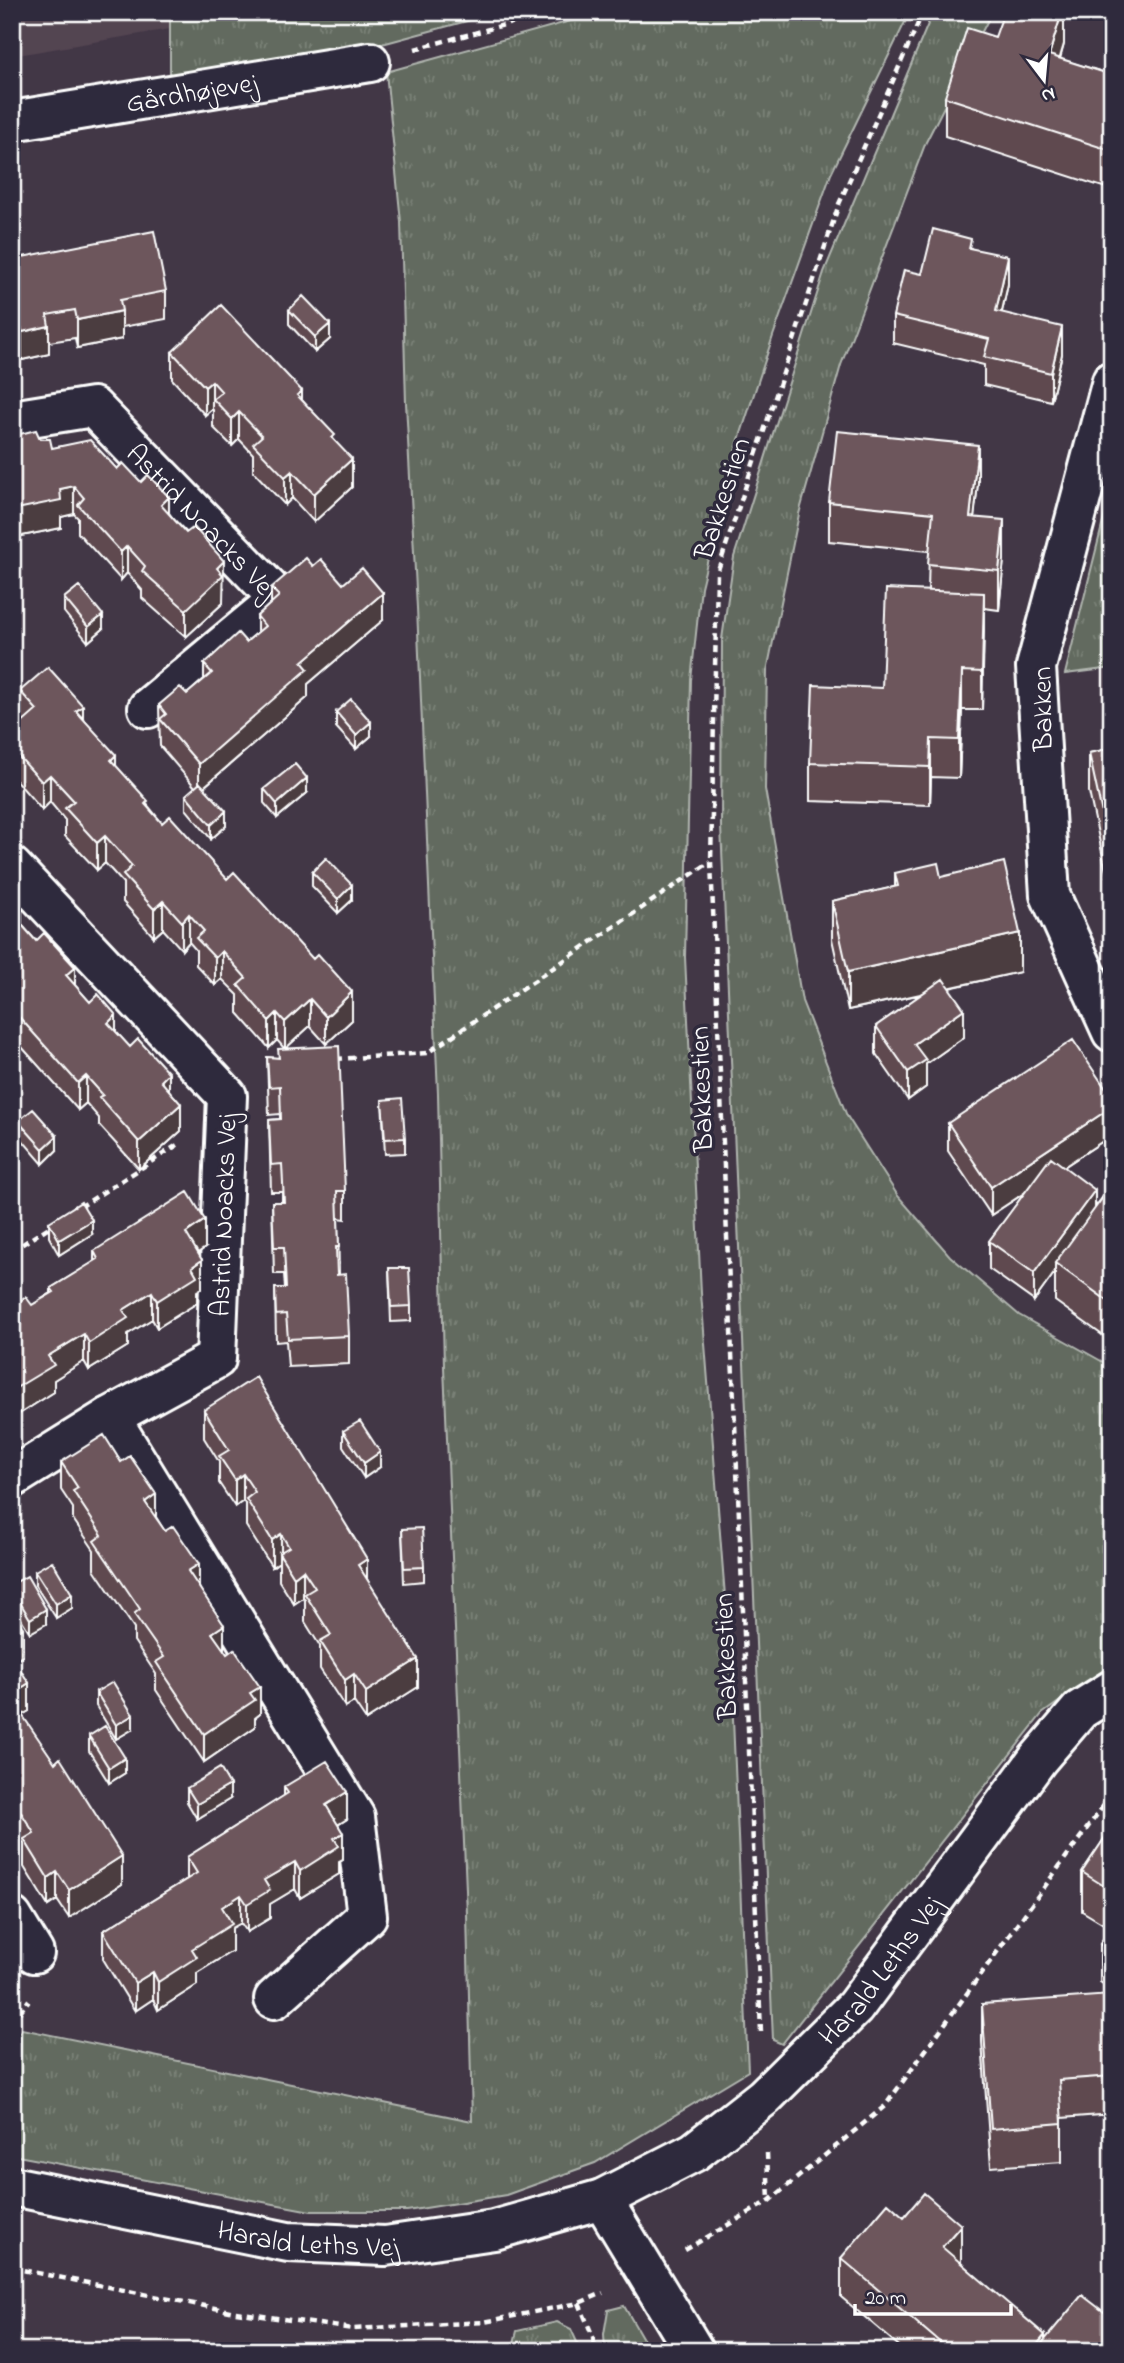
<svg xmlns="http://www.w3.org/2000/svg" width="1124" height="2363" viewBox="0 0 1124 2363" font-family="'Indie Flower',sans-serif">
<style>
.built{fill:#534451}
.grass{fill:url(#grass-tufts);stroke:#b0b5af;stroke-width:2}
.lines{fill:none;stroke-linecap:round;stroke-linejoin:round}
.minor-casing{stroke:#fff;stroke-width:44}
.path{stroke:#fff;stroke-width:4.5;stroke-dasharray:7 5;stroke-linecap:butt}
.minor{stroke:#2f2a3d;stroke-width:38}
.wall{fill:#5e4a4f;stroke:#fff;stroke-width:2}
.shaded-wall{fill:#4c3c40;stroke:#fff;stroke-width:2}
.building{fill:#6d565c;stroke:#fff;stroke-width:2}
.labels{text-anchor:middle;stroke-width:7;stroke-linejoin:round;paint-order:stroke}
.street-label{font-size:28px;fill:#fff;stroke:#2f2a3d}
</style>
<defs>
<pattern id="grass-tufts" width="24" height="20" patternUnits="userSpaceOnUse" patternTransform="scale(1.75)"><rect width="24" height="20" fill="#626b5f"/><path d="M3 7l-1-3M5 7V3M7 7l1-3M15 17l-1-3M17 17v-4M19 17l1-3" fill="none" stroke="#7a8177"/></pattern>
</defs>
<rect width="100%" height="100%" fill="#423746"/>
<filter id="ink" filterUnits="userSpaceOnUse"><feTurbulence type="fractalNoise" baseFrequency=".0143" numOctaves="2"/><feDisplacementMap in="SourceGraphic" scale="14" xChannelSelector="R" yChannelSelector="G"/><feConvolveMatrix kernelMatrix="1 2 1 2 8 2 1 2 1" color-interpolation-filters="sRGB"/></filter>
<g filter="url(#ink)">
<path class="built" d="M12,12h158v17l-158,27z"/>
<path class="grass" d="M170,12h330l-114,31 -216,34z
M603,12h307l-79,162 -58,162 -41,125 -31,126 -10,93 -6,277 16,336 30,379 17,399 -153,92 -89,32 -99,16h-96l-299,-56v-114l10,-12 450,92 -5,-207 -23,-547 -6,-273 -21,-486 -11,-205 -5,-181 -15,-150z
M933,12h59l-66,130 -85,223 -42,149 -32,157 -2,118 37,212 45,115 51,80 52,60 69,59 93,52v297l-70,50 -260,330 -9,-4 -52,-1214 1,-187 12,-82 90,-285z
M1107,506l5,1v161l-47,6z
M624,2306l26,45h-45l-1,-17 4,-24z
M557,2322l14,7 10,22h-69l5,-20z"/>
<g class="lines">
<defs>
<g id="minor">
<path id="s1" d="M12,121l358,-59"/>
<path d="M1112,381l-76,286 14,228 62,137"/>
<path id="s2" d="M12,420l81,-13 186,192 -131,109"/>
<path d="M12,867l215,229 -11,263 -106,58 -98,61"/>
<path d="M110,1417l245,400 12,99 -93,83"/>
<path d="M12,1917l22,36"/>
<path id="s3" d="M12,2186l276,56 97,4 109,-16 108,-31 92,-47 70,-55 91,-90 183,-248 42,-49 32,-20"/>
<path d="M602,2199l92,152"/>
</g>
</defs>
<use href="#minor" class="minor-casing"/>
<path class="path" d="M415,49l137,-37
M336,1059l91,-6 283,-191
M80,1207l99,-63
M12,1251l40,-26
M12,2022l17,-22
M761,2032l-50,-1170 6,-289 122,-369 84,-192
M767,2153l2,48
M685,2250l84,-49 116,-95 227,-312
M12,2268l223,44 118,17 131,-7 95,-19 24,-10
M579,2303l14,34 1,14"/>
<use href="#minor" class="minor"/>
</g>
<path class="wall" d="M1064,12v32l-4,15 52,16v115l-167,-54v-39l50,-60z
M971,248l37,36 -6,28 60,42 -11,47 -67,-16v-20l-91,-22v-27l29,-42z
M12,259l154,32v28l-44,8v12l-45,9 -2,-10 -26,4v12l-27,6 -2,-11 -8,1z
M289,310l41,29 -15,13 -26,-28z
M172,352l130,48 33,41 17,46 -38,35 -22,-24 -7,7 -32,-34v-17l-14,-15 -7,7 -19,-19v-17l-1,-1 -7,6 -33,-36z
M12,436l28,3 12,9 65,21 52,44 55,75 -1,1v14l-37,34 -44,-39v-8l-15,-17 -6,7 -43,-47v-15l-4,-4 -13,3v11l-49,10z
M978,483l-4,34 30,42 -5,51 -15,-2 -2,102h-20l-3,68 -28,-1 -1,28 -120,-4v-38l72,-75 46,-97 1,-40 -100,-10v-39z
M313,566l30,18 40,36 -75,64v13l-104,90 22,39 -15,13 -25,-30v-14l9,-8 -35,-41 -1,-41 28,-11 17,-15v-15l42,-22 11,-9v-17l14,-13v-15z
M64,598l39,31 -15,13 -24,-30z
M20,691l63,27 33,48 46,57 190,197 -26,24 -16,-18 -24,22 59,143v28l-7,-1 1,56 10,62v28l-61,3 -2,-26 -10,1 -1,-54h10l-1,-14h-10l-2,-72h10v-10h-11l-2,-72 11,-1v-5l-11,1 -2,-58 11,1 6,-10 -7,-8 -8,8 -31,-35v-18l-16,-16 -7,6 -19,-20v-15l-7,-8 -7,8 -19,-21 -9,8 -31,-35v-19l-18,-20 -8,7 -32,-34v-16l-15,-18 -8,8 -30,-34 1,-45 10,-9 -3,-3z
M336,712l35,24 -15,13 -20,-22z
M1112,730v169l-23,-107v-39l19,-4v-18z
M264,789l43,4 -30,25 -13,-15z
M312,872l40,28 -14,13 -26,-27z
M895,873l46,4 79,95 -71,16 15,49 -38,27v23l-18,13 -32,-46v-28l46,-32 -74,16 -16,-71v-38l63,-14z
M12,898l10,27 94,107 53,58 12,41 -42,38 -40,-44v-7l-13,-15 -8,7 -66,-74z
M1112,1098v37l-48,32 31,40 17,-22v157l-57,-41v-29l-21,29 -45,-32v-28l37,-49 -35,23 -43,-64v-28z
M382,1100l23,38v15l-20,1z
M18,1121l39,29 -14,14 -25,-29z
M49,1222l43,12 -33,21 -10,-18z
M205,1248l-7,5 4,35 -5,3v12l-40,25 -5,-9 -24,15v12l-39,24 -5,-9 -30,19v12l-38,24 -4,-6v-104l20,-1 19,-12v-5l43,-26v-11z
M389,1268l22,38v15l-20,1z
M204,1410l163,169 51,108 -52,33 -12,-18 -9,5 -25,-38v-23l-15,-24v-22l-2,-2 -9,6 -15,-23v-19l-7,5 -26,-41v-21l-3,-4 -8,6 -16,-24v-21l-15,-24z
M343,1431l37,36 -16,11 -21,-32z
M61,1462l95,55 43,70 25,63 36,64 -5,4v9l-51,35 -48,-72v-16l-22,-33v-13l-40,-59v-19l-21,-31v-11l-12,-18z
M402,1529l22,38v14l-20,2z
M35,1571l37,37 -16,10 -21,-33z
M12,1584l34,40 -16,9 -18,-29z
M12,1612l11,44 -8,5 14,50 -7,4 100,169 -53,34 -12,-18 -9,6 -24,-39v-23l-12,-19z
M96,1692l37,37 -17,10 -20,-33z
M89,1736l36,37 -16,10 -20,-32z
M284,1787l63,32 -9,6 5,35 -4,2v12l-39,24 -5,-9 -25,15v14l-23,14 -6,-9 -9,5v23l-35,22v12l-39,25 -5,-11 -18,12 -32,-52v-28l84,-52v-22l97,-61z
M187,1788l43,11 -33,20 -10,-17z
M1112,1827v163l-12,-8v-38l10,-16 -28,-17v-39z
M982,2004l130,7v103l-50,4v44l-71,5 -9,-125z
M841,2258l120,5 84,77 67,-22v33h-207l-64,-54z"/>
<path class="shaded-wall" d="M1062,12h2v32l-15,50v-39z
M1008,256v28l-12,54v-27z
M122,311v28l-45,9v-28z
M330,324v15l-15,13v-15z
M49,326v28l-27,6v-28z
M1062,327v27l-11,47v-28z
M212,381v28l-7,6v-28z
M302,391v28l-5,-24z
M239,412v27l-7,7v-27z
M978,445v38l-8,73v-39z
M352,459v28l-38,35v-28z
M292,471v27l-7,7v-28z
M74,486v28l-13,3v11l-49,10v-28l48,-21z
M169,497v28l-8,-20z
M1004,520v39l-5,51v-39z
M127,546v27l-6,7v-28z
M224,561l-1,42 -37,34v-27l31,-42z
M383,593v27l-75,64v13l-109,94v-27l103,-102z
M984,593v38l-2,79v-38z
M103,615v14l-15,13v-15z
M962,671v39l-3,68v-38z
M83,706v27l-7,-22z
M371,722v14l-15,13v-14z
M931,739v38l-1,28v-38z
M116,755v27l-5,-22z
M50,775v27l-8,8v-28z
M307,778v15l-30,25v-14z
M226,811v15l-15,13v-14z
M105,836v27l-8,7v-27z
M352,885v15l-14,13v-14z
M163,901v28l-9,8v-28z
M22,909v28l-8,-21z
M189,914v28l-7,8v-28z
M1020,933v39l-172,38v-38z
M222,951v28l-7,6v-27z
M75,967v28l-9,-20z
M352,992v28l-26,24v-27z
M310,999v27l-25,23v-27z
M964,1009v28l-38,27v23l-18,13v-28l6,-28z
M277,1013v27l-8,8v-27z
M116,1015v27l-8,-19z
M169,1073v27l-8,-19z
M86,1076v27l-8,7v-27z
M181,1104v27l-42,38v-27z
M1112,1107v28l-121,80v-28z
M15,1131v14l-3,3v-15z
M57,1136v14l-14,14v-15z
M1095,1190v27l-40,46v9l-21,29v-28z
M92,1220v14l-33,21v-15z
M205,1220v28l-19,13v-28z
M202,1260v28l-5,3v12l-40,25v-27l35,-34z
M152,1292v27l-24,15v12l-39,24v-27l34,-33z
M84,1334v27l-30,19v12l-38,24v-28l32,-32z
M380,1452v15l-16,11v-15z
M243,1474v27l-8,6v-27z
M156,1494v28l-11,-20z
M281,1534v22l-2,-3v9l-7,5v-27z
M367,1559v28l-9,-22z
M199,1564v28l-11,-21z
M303,1570v28l-9,6v-27z
M72,1594v14l-16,10v-14z
M46,1609v15l-16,9v-14z
M224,1625v27l-12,-19z
M23,1628v28l-11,6v-27z
M418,1659v28l-52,33v-28z
M354,1674v28l-9,5v-27z
M29,1683v28l-17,10v-27z
M260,1687v27l-5,4v9l-51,35v-28l46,-41z
M133,1715v14l-17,10v-14z
M125,1758v15l-16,10v-15z
M230,1785v14l-33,20v-15z
M347,1792v27l-21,13v-27z
M343,1833v27l-4,2v12l-39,24v-27l34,-33z
M122,1856v28l-53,34v-28z
M295,1862v27l-25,15v14l-23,14v-28l17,-24z
M57,1872v28l-9,6v-28z
M241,1895v28l-9,5v23l-35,22v12l-39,25v-28l34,-33 30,-42z
M153,1972v27l-18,12v-28z
M961,2225v38l-19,23v-39z
M1045,2335v16l-7,-3v3h-6z
M1101,2342v9h-8z"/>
<path class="building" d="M1004,12h58l-13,43 63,20v76l-167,-54 22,-69 28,9z
M933,229l38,10 -2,9 39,8 -12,55 66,16 -11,46 -67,-16 5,-18 -96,-23 11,-46 18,4z
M154,231l12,60 -46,9 2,11 -45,9 -2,-10 -28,5 2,11 -27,6 -2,-11 -8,2v-64z
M303,296l27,28 -15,13 -26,-27z
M221,305l81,86 -5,4 38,40 -3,3 20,21 -38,35 -22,-23 -7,6 -32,-33 9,-8 -23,-24 -7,7 -19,-20 9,-7 -10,-11 -7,6 -33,-35z
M36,430l4,9h10l2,9 38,-8 27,29 6,-6 18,19 7,-7 21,22 -8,8 25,28 8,-6 30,34 -7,7 6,7 -37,35 -44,-39 3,-5 -18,-20 -6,6 -43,-47 6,-7 -10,-12 -14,3 1,11 -49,10v-74z
M837,431l141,14 -8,72 34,3 -5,51 -71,-7 5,-51 -104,-11z
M306,558l7,8 8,-7 22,25 19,-16 21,25 -81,69 6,7 -109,95 -39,-45 6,-5 -7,-9 21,-18 7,7 25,-21 -8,-9 34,-31 8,9 19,-16 -8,-10 22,-20 -8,-8z
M79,586l24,29 -15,12 -24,-29z
M886,589l98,4 -2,79 -20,-1 -3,69 -28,-1 -1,28 -120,-4 3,-78 69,3z
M48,667l35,39 -7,5 40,44 -5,5 37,41 -3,3 17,19 8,-7 57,63 7,-7 79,87 5,-5 34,38 -26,25 -16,-18 -25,23 -8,-9 -8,8 -31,-36 8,-7 -24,-27 -7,7 -19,-20 8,-7 -15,-17 -7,8 -19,-21 -9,8 -31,-34 9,-9 -27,-30 -8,7 -32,-35 9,-7 -24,-26 -8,7 -30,-33v-3l8,-7 -7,-8 24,-21 -17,-19z
M351,699l20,23 -15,13 -20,-23z
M1112,730v130l-23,-107 23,-5 -4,-17z
M295,764l12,14 -30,26 -13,-15z
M200,783l26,28 -15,14 -25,-30z
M326,858l26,27 -14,14 -26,-27z
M1004,862l16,71 -172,39 -16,-71 66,-15 -3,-13 43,-10 3,14z
M12,898l10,11 -8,7 22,25 8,-8 31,34 -9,8 24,27 8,-8 18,21 -8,8 22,24 8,-8 31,34 -8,8 20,23 -42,38 -40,-45 4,-2 -17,-19 -8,7 -66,-74z
M943,979l21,30 -50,35 12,16 -18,12 -32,-46z
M1073,1040l39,58v9l-121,80 -43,-64z
M339,1046l6,145h-8l2,56h-3l1,28 9,-1 3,62 -61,3 -2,-25 -10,1 -1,-27h11l-2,-41h-10l-2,-45h12l-2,-38 -11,1 -2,-45 12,-1 -1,-33 -11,1 -2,-30 12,1 -1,-9z
M402,1098l3,40 -20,1 -3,-39z
M33,1109l24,27 -14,13 -25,-28z
M1051,1157l44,33 -61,83 -45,-32z
M1112,1185v119l-57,-41z
M188,1192l17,28 -19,13 16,27 -10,7 5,9 -40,25 -5,-9 -29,18 5,8 -39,25 -5,-9 -36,22 6,9 -38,23 -4,-6v-76l14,-9 6,8 22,-13 -3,-4 47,-29 -4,-8z
M81,1202l11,18 -33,20 -10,-18z
M389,1268h20l2,38 -20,1z
M256,1377l111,182 -9,6 60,94 -52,33 -12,-18 -9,6 -25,-39 11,-6 -26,-41 10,-6 -12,-18 -9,7 -15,-24 10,-6 -8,-13 -9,6 -26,-41 9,-7 -12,-18 -8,6 -16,-24 10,-6 -25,-40z
M360,1421l20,31 -16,11 -21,-32z
M104,1435l17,27 9,-6 26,38 -11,8 20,29 8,-5 26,38 -11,7 36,54 -12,8 15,21 7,-5 26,38 -10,6 5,7 -51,34 -48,-72 8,-5 -30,-43 6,-5 -46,-68 8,-6 -29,-44 5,-3 -17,-26z
M422,1528l2,39 -20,1 -2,-39z
M52,1561l20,33 -16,10 -21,-33z
M27,1576l19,33 -16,10 -18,-30v-5z
M12,1612l11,16 -11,7z
M12,1657l17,26 -17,11z
M113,1682l20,33 -17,10 -20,-33z
M12,1700l43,63 5,-5 62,98 -53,34 -12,-18 -9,6 -24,-39 10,-6 -22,-35z
M105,1726l20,32 -16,10 -20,-32z
M327,1761l20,31 -21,13 17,28 -9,5 5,8 -39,25 -5,-9 -31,18 6,10 -23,14 -6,-9 -19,12 10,17 -40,25 5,8 -39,25 -5,-10 -18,11 -32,-52 94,-58 -10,-16 101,-64 -4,-6z
M220,1768l10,17 -33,19 -10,-16z
M1112,1827v64l-30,-19z
M1112,1925v26l-12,-7z
M1111,1995l1,16v65l-53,4 3,43 -71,6 -9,-125z
M924,2193l37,32 -19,22 103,88 -13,16h-82l-109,-93 47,-55 16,14z
M1082,2295l30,23v33l-11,-9 -8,9h-51l-4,-3z"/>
</g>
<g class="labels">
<g class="street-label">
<text dy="10" stroke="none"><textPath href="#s1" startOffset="182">Gårdhøjevej</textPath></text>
<text transform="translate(721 498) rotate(-72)" y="10">Bakkestien</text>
<text dy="10" stroke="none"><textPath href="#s2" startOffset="240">Astrid Noacks Vej</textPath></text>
<text transform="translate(1041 709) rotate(-91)" y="10">Bakken</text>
<text transform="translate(700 1089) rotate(-92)" y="10">Bakkestien</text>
<text transform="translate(222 1215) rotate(-88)" y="10">Astrid Noacks Vej</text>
<text transform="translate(724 1656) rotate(-92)" y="10">Bakkestien</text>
<text dy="10" stroke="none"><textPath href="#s3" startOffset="966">Harald Leths Vej</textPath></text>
<text dy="10" stroke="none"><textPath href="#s3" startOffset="301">Harald Leths Vej</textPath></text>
</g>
</g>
<rect width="1124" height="2363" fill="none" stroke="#2f2a3d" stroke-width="42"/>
<rect x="21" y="21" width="1082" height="2321" fill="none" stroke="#fff" stroke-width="2.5" filter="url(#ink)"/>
<g transform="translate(1044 80) rotate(164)" stroke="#2f2a3d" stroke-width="5" paint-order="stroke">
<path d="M0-5L12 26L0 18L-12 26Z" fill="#ffffff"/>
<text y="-10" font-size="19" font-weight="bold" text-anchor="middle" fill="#ffffff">N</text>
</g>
<path d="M855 2304v10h156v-10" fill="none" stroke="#ffffff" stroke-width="3.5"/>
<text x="865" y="2304" font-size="21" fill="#ffffff" stroke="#2f2a3d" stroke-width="5" paint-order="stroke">20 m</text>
</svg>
